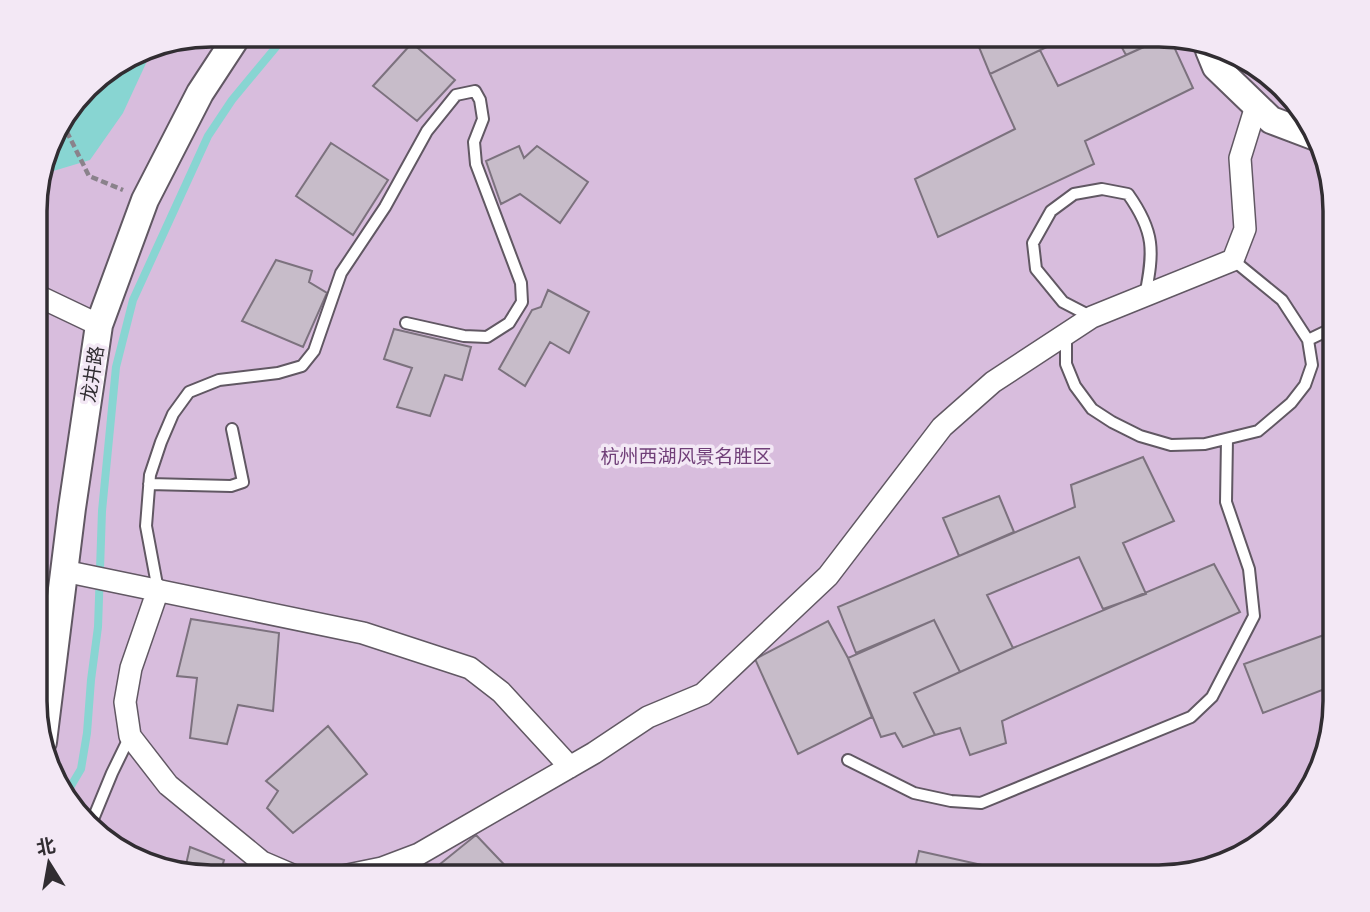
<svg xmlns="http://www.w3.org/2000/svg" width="1370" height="912" viewBox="0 0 1370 912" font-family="Cabin,'Noto Sans SC',sans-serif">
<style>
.green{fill:#d8bddd}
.water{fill:#88d5d2}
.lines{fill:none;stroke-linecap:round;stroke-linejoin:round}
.stream{stroke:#88d5d2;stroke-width:8}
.building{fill:#c7bcc9;stroke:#7c727e;stroke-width:2}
.service-casing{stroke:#615863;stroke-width:14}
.minor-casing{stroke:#615863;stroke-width:24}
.tertiary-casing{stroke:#615863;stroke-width:30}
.path{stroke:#8a828b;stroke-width:4.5;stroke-dasharray:7 3.5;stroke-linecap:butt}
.service{stroke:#fff;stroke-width:10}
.minor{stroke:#fff;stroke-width:21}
.tertiary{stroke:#fff;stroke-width:26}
.labels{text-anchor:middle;stroke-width:7;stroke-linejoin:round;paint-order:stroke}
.street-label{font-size:19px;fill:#312d32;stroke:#f3e8f5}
.park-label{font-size:19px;fill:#703f78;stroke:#f3e8f5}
.rim{fill:none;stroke:#312d32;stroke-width:3.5}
</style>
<rect width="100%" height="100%" fill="#e6dbe8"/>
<path class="green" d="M211,35h949l97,30 55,58 23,77v512l-30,87 -58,55 -77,23h-960l-97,-30 -54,-58 -23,-65v-536l17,-55 42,-54 49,-31z"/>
<path class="water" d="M154,46l-31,67 -33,47 -50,15 13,-42 42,-54 49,-31z"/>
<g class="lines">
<path class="stream" d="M65,796l16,-27 6,-36 4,-53 7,-53 4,-116 14,-144 17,-67 75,-164 24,-36 54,-65"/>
</g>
<path class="building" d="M974,35h98l-82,39z
M1115,35h45l1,4 -35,16z
M1166,37l4,1 23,50 -108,53 9,23 -156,73 -23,-58 100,-50 -25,-55 50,-24 18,36z
M412,43l43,37 -38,41 -44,-35z
M331,143l57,37 -35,55 -57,-39z
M519,146l5,12 13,-12 51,36 -28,41 -40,-29 -19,10 -15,-43z
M276,260l36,11 -3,11 18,11 -24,54 -61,-26z
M548,290l41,22 -20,41 -19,-11 -25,44 -26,-17 33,-59 9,-3z
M394,329l77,18 -9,33 -17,-5 -15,41 -33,-9 15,-39 -28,-9z
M1143,457l31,64 -51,22 23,51 -43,15 -24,-52 -92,38 26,53 -53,24 -26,-52 -78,33 -18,-46 237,-100 -4,-22z
M999,496l15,36 -55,24 -16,-38z
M1214,564l26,48 -238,109 4,22 -36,12 -10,-27 -25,7 -21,-42 99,-45z
M191,619l88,14 -6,78 -35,-6 -11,39 -37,-6 7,-60 -20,-2z
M934,620l26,52 -46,21 21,42 -32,12 -8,-14 -14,4 -33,-79z
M828,621l20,37 24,59 -74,37 -43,-95z
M1335,631v54l-72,28 -19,-49z
M328,726l39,48 -74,59 -26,-25 11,-17 -12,-10z
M476,835l40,42h-92z
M190,847l34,13 -5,17h-9l-25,-8z
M919,851l108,24v2h-114z"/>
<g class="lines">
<defs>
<path id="service" d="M1233,260l49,40 26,40 27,-13
M1092,317l-29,-15 -27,-33 -3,-26 18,-32 23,-17 28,-5 26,5c27,38 26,57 17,102
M1066,334v30l9,22 17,23 20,13 28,14 31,9 34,-1 53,-13 33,-28 14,-18 7,-20 -4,-25
M149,484l82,2 12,-4 -11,-53
M158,590l-12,-64 4,-51 11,-33 12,-28 16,-22 30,-12 59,-7 24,-7 12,-15 27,-78 44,-66 42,-76 29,-36 19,-4 5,9 3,19 -9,23 2,22 45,119 1,19 -13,21 -22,14 -23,-1 -58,-13
M848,760l66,33 37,8 30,2 210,-86 21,-20 42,-81 -5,-47 -23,-67 1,-63
M91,824l21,-51 18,-37"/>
<path id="minor" d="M36,295l63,30
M64,571l299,62 107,35 31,24 69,75
M158,590l-27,78 -6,34 5,34 38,49 94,77 35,15
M338,877l44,-9 37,-14 175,-101 54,-36 55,-23 125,-118 114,-149 51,-45 99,-65 141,-57 12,-31 -5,-71 16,-52"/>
<path id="tertiary" d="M1209,50l7,17 55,53 45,17
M43,742l29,-234 27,-183 46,-125 55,-107 38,-58"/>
</defs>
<use href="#service" class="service-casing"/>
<use href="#minor" class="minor-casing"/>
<use href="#tertiary" class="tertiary-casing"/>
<path class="path" d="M62,122l27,54 34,14"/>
<use href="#service" class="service"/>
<use href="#minor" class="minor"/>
<use href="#tertiary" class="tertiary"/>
</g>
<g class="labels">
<g class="street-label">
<text transform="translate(92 374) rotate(-81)" y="7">龙井路</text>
</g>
<g class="park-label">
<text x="686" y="463">杭州西湖风景名胜区</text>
</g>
</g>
<path d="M0 0H1370V912H0ZM211 47H1159A164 164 0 0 1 1323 211V701A164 164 0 0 1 1159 865H211A164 164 0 0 1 47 701V211A164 164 0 0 1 211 47Z" fill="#f3e8f5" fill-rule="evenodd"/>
<path class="rim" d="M211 47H1159A164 164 0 0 1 1323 211V701A164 164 0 0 1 1159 865H211A164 164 0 0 1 47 701V211A164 164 0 0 1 211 47Z"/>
<g transform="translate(49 863) rotate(349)" stroke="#f3e8f5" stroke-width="5" paint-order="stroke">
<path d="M0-5L12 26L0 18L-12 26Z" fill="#312d32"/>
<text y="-10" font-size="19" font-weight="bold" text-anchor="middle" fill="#312d32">北</text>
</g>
</svg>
